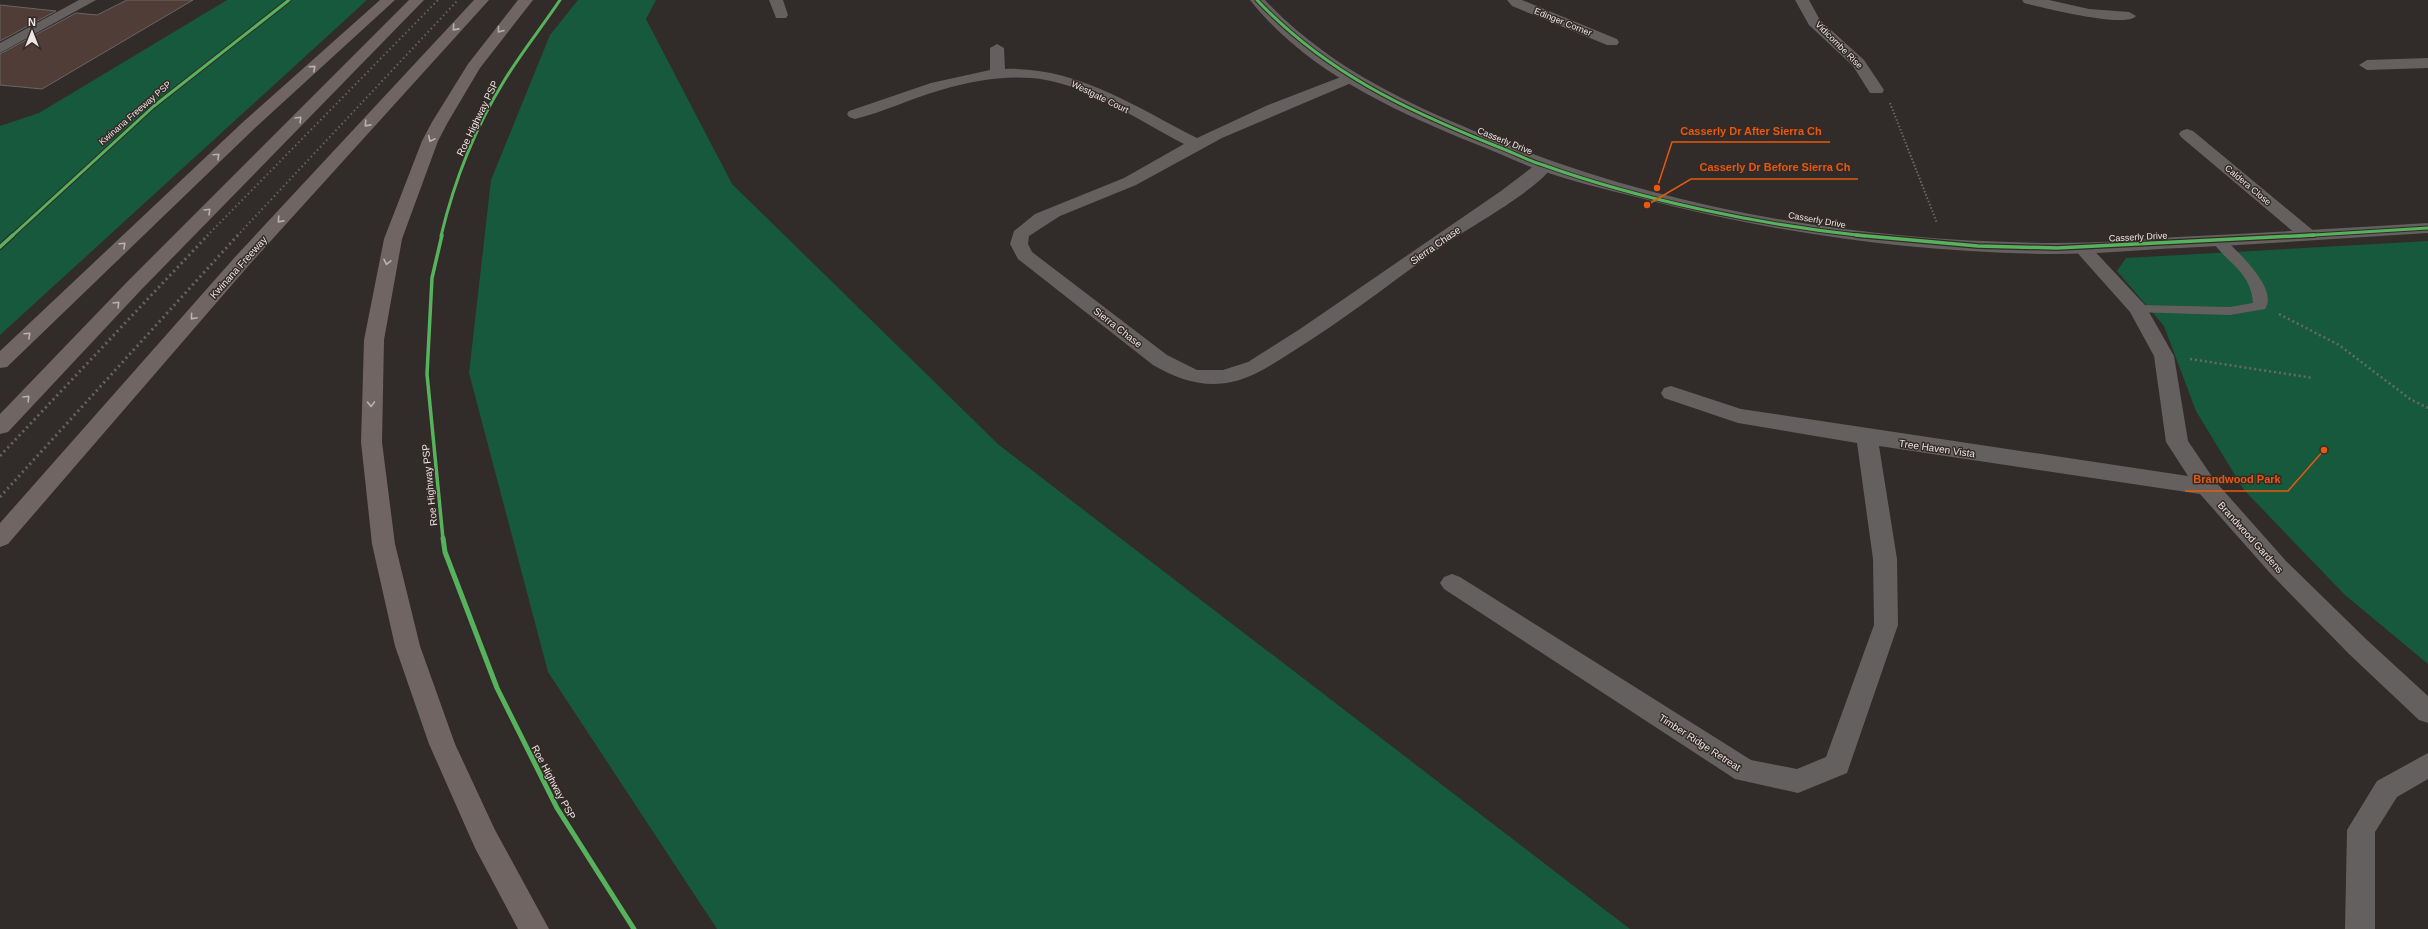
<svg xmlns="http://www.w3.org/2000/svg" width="2428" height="929" viewBox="0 0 2428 929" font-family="Helvetica,sans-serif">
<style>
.green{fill:#17593c}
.building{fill:#503d37;stroke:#6b6664}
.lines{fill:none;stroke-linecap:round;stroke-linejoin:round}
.path-far1{stroke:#6c6867;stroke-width:2;stroke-dasharray:1.5 2;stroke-linecap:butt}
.path{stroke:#6c6867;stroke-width:2.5;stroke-dasharray:2 3;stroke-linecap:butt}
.lane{fill:#64605f;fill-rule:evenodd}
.street{fill:#64605f;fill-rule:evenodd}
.secondary{fill:#64605f;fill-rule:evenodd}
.highway{fill:#706562;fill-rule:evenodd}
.rail-far1{stroke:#686362;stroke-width:2;stroke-dasharray:1.5 3;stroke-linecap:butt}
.rail{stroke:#686362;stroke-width:3;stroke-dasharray:2 3.5;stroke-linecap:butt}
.cycleway-far2-casing{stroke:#342a27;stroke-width:5}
.cycleway-far1-casing{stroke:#342a27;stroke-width:6}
.cycleway-casing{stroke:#342a27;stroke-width:8}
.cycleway-far2{stroke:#56b35d;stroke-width:3}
.cycleway-far1{stroke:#56b35d;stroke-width:3.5}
.cycleway{stroke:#56b35d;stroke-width:5}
.oneway{stroke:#bab2af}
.labels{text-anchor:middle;stroke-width:3;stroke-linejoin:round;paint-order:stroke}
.far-street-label{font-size:9px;fill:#ebe5e3;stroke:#342a27}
.street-label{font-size:10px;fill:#ebe5e3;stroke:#342a27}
.leader{fill:none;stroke:#e8590c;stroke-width:1.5}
.callout-dot{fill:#e8590c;stroke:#342a27;stroke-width:1.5}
.callout-label{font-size:11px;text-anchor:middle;font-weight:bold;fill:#e8590c;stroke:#342a27;stroke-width:3;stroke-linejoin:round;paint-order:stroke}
</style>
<rect width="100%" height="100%" fill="#312b2a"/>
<path class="green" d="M227,0h140l-367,335v-209l39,-13z
M578,0h78l-10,19 86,165 267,261 631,484h-913l-169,-257 -79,-299 22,-193 59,-145z
M2428,241v423l-83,-69 -101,-105 -48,-79 -32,-85 -47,-55 9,-13z"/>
<path class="building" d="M127,0h66l-151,89 -42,-4v-31l76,-41 21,2z
M0,5l56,6 -56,30z"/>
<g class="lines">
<path class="path-far1" d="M1890,103l47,120"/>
<path class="path" d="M2279,314l60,31 71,54 18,9
M2190,359l123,19"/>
<path class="lane" d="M2219,237l5,1c13,14 55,50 41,71l-35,6 -97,-3 -2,-3 2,-3 5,-1 92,2 23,-4c-2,-31 -25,-39 -41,-62z"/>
<path class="street" d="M79,0h17l-96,53v-10z
M769,0h14l5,15 -2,3h-10z
M1507,0h15l95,39 2,3 -2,3h-10l-95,-39z
M1795,0h14l11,20 44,40 20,30 -2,3h-12l-17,-27 -44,-41z
M2022,0h27l40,9 40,3 7,4c-9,13 -95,-9 -112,-13z
M997,44l7,4 1,21c71,-3 131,38 192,69l71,-33 78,-30 5,-2 8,5 -3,3 -134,57 -86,47 -76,31 -31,20 -1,8 4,8 135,103 30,15h26l25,-8 52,-33 201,-138 38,-29h12l2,4c-16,24 -78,58 -105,76 -51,36 -100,75 -153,108 -19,12 -37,25 -59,31 -30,8 -57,-1 -83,-16l-135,-106 -8,-15 4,-13 21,-17 89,-36 60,-34c-43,-22 -89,-55 -138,-64 -34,-6 -71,0 -105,10 -29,8 -57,22 -86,29l-6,-2 -2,-3 2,-3 82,-28 59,-13v-22z
M2428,58v10l-61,2 -8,-5 8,-5z
M2187,129l6,2 122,101 3,4 -3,4h-12l-122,-103 -2,-3 2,-3z
M2082,243l6,1 57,61 29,51 14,85 27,40 71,80 81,79 61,56v27l-9,-3 -70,-66 -79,-81 -70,-79 -321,-48 18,113 1,66 -51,148 -49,20 -63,-14 -291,-190 -4,-6 4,-6 8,-3 8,3 291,183 46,9 29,-12 48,-132 -1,-66 -16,-116 -119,-20 -74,-25 -3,-5 3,-5 7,-2 70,23 447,67 -22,-34 -12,-86 -24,-44 -57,-64 3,-4z
M2428,753v26l-31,18 -22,35v97h-30l2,-99 30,-49z"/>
<path class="secondary" d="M1250,0h15c66,70 151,108 239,143 173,69 365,99 551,100 41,0 82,-3 122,-6 84,-4 167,-9 251,-14v10c-83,5 -165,11 -248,15 -42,2 -83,6 -125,6 -138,-1 -277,-20 -411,-55 -36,-9 -73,-18 -108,-30 -21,-8 -42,-18 -63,-26 -81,-33 -168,-73 -223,-143z"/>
<path class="highway" d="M380,0h15l-140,128 -248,239 -7,1v-17l243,-229z
M409,0h15l-283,290 -133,142 -8,2v-20l127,-132z
M474,0h15l-240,265 -241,279 -8,3v-24l235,-266z
M518,0h15l-53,68 -32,54 -10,19 -36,98 -18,101 -2,102 13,102 25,102 35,98 40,86 54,99h-31l-43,-81 -46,-104 -34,-98 -23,-102 -11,-102 3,-102 20,-101 38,-98 10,-19 36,-58z"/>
<path class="rail-far1" d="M207,236l231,-236
M237,236l221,-236"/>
<path class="rail" d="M0,456l208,-221
M0,497l238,-262"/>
<defs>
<path id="cycleway-far2" d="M1257,0c68,72 149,110 239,146 16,6 31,14 47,19 98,35 218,60 322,71
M12,236l142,-130 135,-106
M441,236c13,-54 34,-108 63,-155 17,-28 38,-54 56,-81
M2298,236l130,-8"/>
<path id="cycleway-far1" d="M442,235l-10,43 -5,96 16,165
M1856,235l122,11 79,2 257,-13
M0,247l13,-12"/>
<path id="cycleway" d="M443,538l2,14 52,136 60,120 77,121"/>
</defs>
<use href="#cycleway-far2" class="cycleway-far2-casing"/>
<use href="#cycleway-far1" class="cycleway-far1-casing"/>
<use href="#cycleway" class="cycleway-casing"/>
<use href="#cycleway-far2" class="cycleway-far2"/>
<use href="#cycleway-far1" class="cycleway-far1"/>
<use href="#cycleway" class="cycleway"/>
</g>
<defs><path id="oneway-chevron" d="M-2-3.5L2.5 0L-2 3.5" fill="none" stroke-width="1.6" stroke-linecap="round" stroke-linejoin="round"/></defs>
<g class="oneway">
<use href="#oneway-chevron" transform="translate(455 28) rotate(132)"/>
<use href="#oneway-chevron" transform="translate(500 30) rotate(128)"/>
<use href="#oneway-chevron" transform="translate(313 68) rotate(-42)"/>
<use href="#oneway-chevron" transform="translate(299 119) rotate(-45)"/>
<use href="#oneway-chevron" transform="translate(367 124) rotate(132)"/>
<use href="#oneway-chevron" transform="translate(431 139) rotate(116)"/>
<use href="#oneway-chevron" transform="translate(217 156) rotate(-43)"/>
<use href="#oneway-chevron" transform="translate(208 211) rotate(-45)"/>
<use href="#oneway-chevron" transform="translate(280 220) rotate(132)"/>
<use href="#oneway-chevron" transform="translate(123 245) rotate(-43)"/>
<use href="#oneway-chevron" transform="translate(387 262) rotate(102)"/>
<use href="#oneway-chevron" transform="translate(117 304) rotate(-46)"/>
<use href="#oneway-chevron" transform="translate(193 317) rotate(131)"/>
<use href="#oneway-chevron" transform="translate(28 335) rotate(-43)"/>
<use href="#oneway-chevron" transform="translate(27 398) rotate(-46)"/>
<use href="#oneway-chevron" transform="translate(371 404) rotate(89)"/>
</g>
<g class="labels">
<g class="far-street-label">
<text transform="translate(1563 22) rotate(22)" y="3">Edinger Corner</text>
<text transform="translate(1839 45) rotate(45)" y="3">Vidicombe Rise</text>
<text transform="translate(1100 97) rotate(26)" y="3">Westgate Court</text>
<text transform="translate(135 113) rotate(-41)" y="3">Kwinana Freeway PSP</text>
<text transform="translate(1505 141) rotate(22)" y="3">Casserly Drive</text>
<text transform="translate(2248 185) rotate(40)" y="3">Caldera Close</text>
<text transform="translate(1817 220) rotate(10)" y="3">Casserly Drive</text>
<text transform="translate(2138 237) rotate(-3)" y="3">Casserly Drive</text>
</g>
<g class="street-label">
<text transform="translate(477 118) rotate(-64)" y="4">Roe Highway PSP</text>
<text transform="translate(1435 245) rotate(-35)" y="4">Sierra Chase</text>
<text transform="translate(238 267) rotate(-48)" y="4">Kwinana Freeway</text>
<text transform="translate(1118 327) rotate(38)" y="4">Sierra Chase</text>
<text transform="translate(1937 448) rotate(8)" y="4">Tree Haven Vista</text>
<text transform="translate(429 485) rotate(-96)" y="4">Roe Highway PSP</text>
<text transform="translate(2251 537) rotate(48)" y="4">Brandwood Gardens</text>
<text transform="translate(1700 742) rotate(33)" y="4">Timber Ridge Retreat</text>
<text transform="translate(554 782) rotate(62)" y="4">Roe Highway PSP</text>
</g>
</g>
<path class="leader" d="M1657 188L1672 142H1830M1647 205L1691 179H1858M2324 450L2288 491H2185"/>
<g class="callout-dot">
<circle cx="1657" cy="188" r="4"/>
<circle cx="1647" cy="205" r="4"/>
<circle cx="2324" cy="450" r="4"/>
</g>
<g class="callout-label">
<text x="1751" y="135">Casserly Dr After Sierra Ch</text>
<text x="1775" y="171">Casserly Dr Before Sierra Ch</text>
<text x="2237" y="483">Brandwood Park</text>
</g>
<g transform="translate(32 32)" stroke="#342a27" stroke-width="3" paint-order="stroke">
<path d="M0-3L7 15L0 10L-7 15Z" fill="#ebe5e3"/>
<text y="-6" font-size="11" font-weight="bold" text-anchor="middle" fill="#ebe5e3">N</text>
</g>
</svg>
